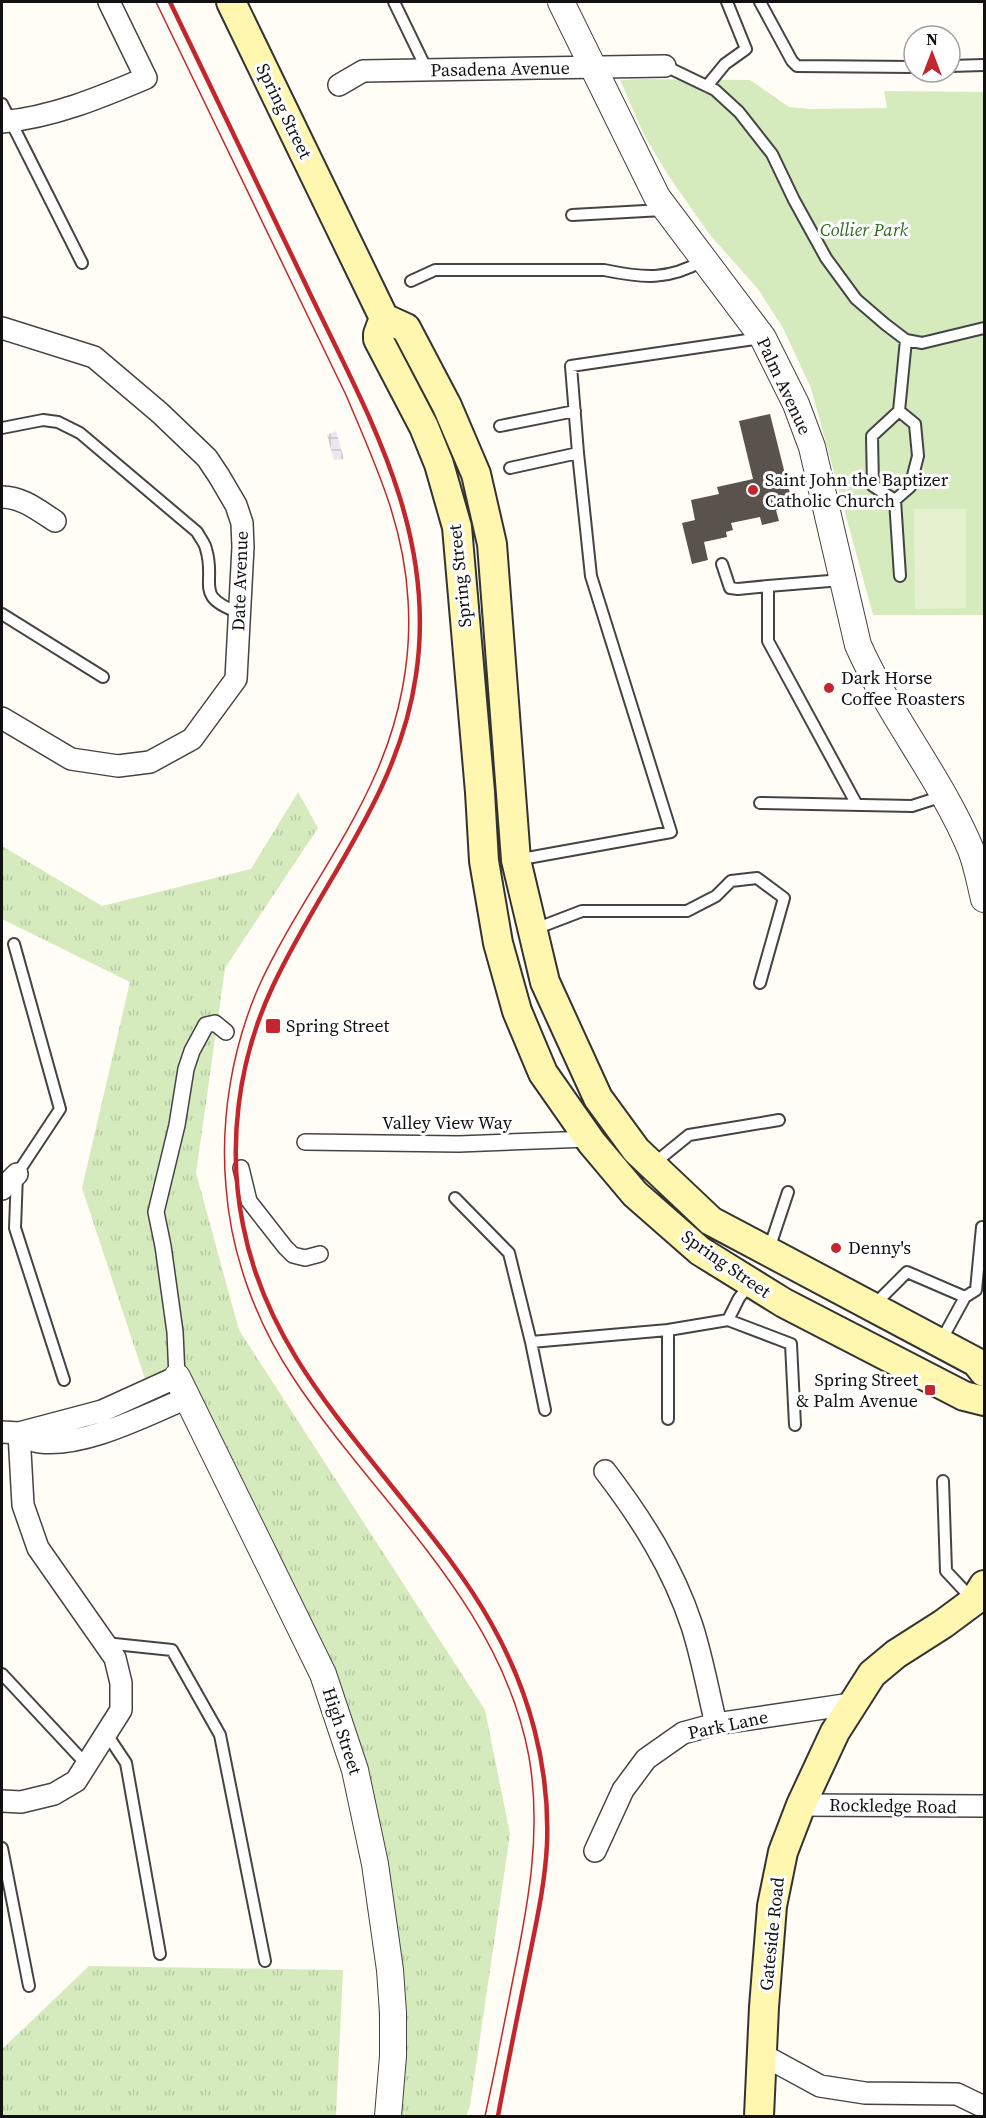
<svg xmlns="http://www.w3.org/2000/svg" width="986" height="2118" viewBox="0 0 986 2118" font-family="'Source Serif 4',serif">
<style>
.industrial{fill:url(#industrial-grid)}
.grass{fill:url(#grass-tufts)}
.park{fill:#d5ebbd}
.pitch{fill:#e6f2cf}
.building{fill:#5a524d}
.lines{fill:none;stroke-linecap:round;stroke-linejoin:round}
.service-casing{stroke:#444;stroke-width:14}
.pedestrian-casing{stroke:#444;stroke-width:18}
.minor-casing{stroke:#444;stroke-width:24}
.tertiary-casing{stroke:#444;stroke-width:28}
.secondary-casing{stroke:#333;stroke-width:32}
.service{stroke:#fff;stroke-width:10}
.pedestrian{stroke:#fff;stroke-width:15}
.minor{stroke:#fff;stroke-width:21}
.tertiary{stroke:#fff;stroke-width:26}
.secondary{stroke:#fff6b0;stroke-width:28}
.tram{stroke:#c4262e;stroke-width:1.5}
.rail{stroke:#c4262e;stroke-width:4.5}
.poi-dot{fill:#c4262e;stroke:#fff;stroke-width:2}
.labels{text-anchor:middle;stroke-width:6;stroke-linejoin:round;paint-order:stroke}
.street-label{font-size:18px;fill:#111;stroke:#fff}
.park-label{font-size:18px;font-style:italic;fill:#2f6b1f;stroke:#fff}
.poi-label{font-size:18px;fill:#111;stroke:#fff;text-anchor:start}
</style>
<defs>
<pattern id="industrial-grid" width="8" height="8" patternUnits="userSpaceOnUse" patternTransform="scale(1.5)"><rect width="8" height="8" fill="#eee6ef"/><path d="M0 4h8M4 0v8" fill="none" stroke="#cbc4cc"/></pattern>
<pattern id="grass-tufts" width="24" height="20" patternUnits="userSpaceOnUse" patternTransform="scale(1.5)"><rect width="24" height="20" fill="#d5ebbd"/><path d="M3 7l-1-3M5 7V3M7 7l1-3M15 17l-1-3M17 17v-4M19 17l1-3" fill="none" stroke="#b6c8a1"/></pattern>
</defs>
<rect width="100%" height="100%" fill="#fffdf5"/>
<path class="industrial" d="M336,431l8,28 -10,1 -7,-25z"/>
<path class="grass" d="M298,792l20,36 -93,140 -29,205 43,157 246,380 25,124 -40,272 -4,10h-85l-6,-252 -20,-94 -178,-393 -30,8 -65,-197 48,-206 -128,-63v-73l100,60 149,-37z
M89,1966l254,4 -7,146h-334v-67z"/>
<path class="park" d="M641,79l109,1 39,27 22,2 76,-1 -3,-17 100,1v523h-111l-62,-227 -28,-60 -25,-39 -48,-54 -42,-60 -24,-40 -24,-55z"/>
<path class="pitch" d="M914,509h52v99l-51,1z"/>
<path class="building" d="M770,414l23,92 -17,4 3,11 -17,4 -2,-8 -29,6 2,7 -7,2 1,5 -23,5 4,18 -16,4 -10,-41 13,-3 -4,-20 28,-6 -2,-7 36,-8 -14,-58z"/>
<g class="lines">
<defs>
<path id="service" d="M394,2l33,68
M760,2l32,59 5,5 117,1
M665,66l50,24 24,22 33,42 22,46 32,58 30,41 29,25 21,16 16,3 62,-15
M950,66l34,-1
M707,86l18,-22 21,-15 -19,-47
M2,104l80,159
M572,215l91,-5
M411,281l24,-11h169c39,8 64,11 100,-10
M899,411l16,13 3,32 -8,31 -15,13 -22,-14 -1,-50 27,-25 7,-71
M500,426l75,-15
M2,428l41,-8 15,2 22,11 117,99c3,6 8,11 9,17 11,35 -14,47 34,64
M578,453l-7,-87 190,-28
M510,468l68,-15 13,123 80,256 -155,28
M895,500l5,76
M722,564l8,24 8,1 30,-3v55l89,164
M768,586l74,-6
M2,614l101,63
M760,803l152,3 31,-10
M535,929l47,-18h105l29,-15 15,-15 26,-3 27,20 -24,85
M14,944l46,165 -43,65 -2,54 49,152
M652,1165l37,-30 90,-15
M455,1198l54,55 22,89
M769,1249l19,-57
M751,1283l-12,15 -11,22 63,24 4,81
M965,1297l11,-7 6,-63
M874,1305l33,-33 58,25 -24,44
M545,1410l-14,-68 137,-12
M668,1419v-89l60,-10
M943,1481l3,90 28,30
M105,1643l67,7 48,85 45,226
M2,1674l84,90
M106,1733l20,30 34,191
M2,1848l27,138"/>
<path id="pedestrian" d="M305,1142l154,2 130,-5
M241,1168l8,33 36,46 8,8 12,3 15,-4
M177,1377l-2,-45 -12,-86 -7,-34 21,-87 9,-56 6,-18 14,-26 9,-2 11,9"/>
<path id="minor" d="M339,85l24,-14 302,-5
M2,122c51,-5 97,-24 144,-44l-37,-76
M2,328l92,29 66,56 47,45 12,18 17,29 6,18 1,24 -7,132 -44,60 -42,23 -32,4 -47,-7 -69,-41
M2,497c20,0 36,13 53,24
M2,1189l15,-15
M2,1432l17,1 83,-22 75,-34
M19,1433c6,3 14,9 21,9 46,5 106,-27 147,-44
M605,1471c36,47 68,97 87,155 10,31 16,65 24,98
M2,1801l19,1 33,-8 22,-13 45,-71v-27l-6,-25 -77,-110 -15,-43 -4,-72
M801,1805l183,1
M595,1851l28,-61 23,-31 37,-26 33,-9 135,-20
M763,2055l57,31 45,7 92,1 27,13"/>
<path id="tertiary" d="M561,2l96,195 106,141 33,66 16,43 46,198c32,72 83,133 113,205 6,15 9,33 13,49
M177,1377l146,297 32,96 20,94 15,106 3,43v43l-5,60"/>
<path id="secondary" d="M231,2l153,316 22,10 41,78 29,68 16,70 24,316 29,122 53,116 38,52 75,71 265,141 8,10
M384,318l-6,16v5l46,88 15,37 18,63 23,265 4,69 14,82 19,68 26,62 49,70 43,51 65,57 84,52 180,93 20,5
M759,2116l5,-109 8,-101 11,-54 18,-47 34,-73 37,-58 24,-20 47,-30 31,-23 10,-16"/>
</defs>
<use href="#service" class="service-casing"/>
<use href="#pedestrian" class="pedestrian-casing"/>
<use href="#minor" class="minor-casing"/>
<use href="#tertiary" class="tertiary-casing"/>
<use href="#secondary" class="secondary-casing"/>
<use href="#service" class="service"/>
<use href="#pedestrian" class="pedestrian"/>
<use href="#minor" class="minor"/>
<use href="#tertiary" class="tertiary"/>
<use href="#secondary" class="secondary"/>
<path class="tram" d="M156,2l190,393c29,69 58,129 62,205 4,58 -8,119 -32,173 -32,74 -83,139 -117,213 -27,62 -39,133 -33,201 5,68 30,135 68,192 82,124 207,224 235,378 13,75 -1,148 -16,222 -9,46 -18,92 -28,137"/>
<path class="rail" d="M170,2c44,93 90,187 135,281 60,127 133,246 111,392 -17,120 -95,207 -144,313 -34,73 -45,158 -29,237 19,100 77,172 139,249 38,48 79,95 109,149 38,67 59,143 56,221 -2,42 -12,84 -20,125 -10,49 -20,98 -29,147"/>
</g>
<g class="poi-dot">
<circle cx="753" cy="490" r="6"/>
<circle cx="829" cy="688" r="6"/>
<rect x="265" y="1018" width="16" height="16" rx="3"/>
<circle cx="836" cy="1248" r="6"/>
<rect x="924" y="1384" width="12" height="12" rx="3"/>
</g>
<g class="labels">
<g class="street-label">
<text transform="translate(500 69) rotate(-1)" y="6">Pasadena Avenue</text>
<text transform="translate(284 111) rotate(64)" y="6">Spring Street</text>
<text transform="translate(784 386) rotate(65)" y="6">Palm Avenue</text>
<text transform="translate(460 576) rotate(-96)" y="6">Spring Street</text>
<text transform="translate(240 581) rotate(-88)" y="6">Date Avenue</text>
<text x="447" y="1129">Valley View Way</text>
<text transform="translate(726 1264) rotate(35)" y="6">Spring Street</text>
<text transform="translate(728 1725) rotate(-12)" y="6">Park Lane</text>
<text transform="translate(342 1731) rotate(72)" y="6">High Street</text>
<text transform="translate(893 1806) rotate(1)" y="6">Rockledge Road</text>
<text transform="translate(772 1934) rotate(-84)" y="6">Gateside Road</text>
</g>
<g class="park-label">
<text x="864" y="236">Collier Park</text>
</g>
<g class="poi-label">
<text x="765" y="486">Saint John the Baptizer<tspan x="765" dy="21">Catholic Church</tspan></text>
<text x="841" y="684">Dark Horse<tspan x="841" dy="21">Coffee Roasters</tspan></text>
<text x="286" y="1032">Spring Street</text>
<text x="848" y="1254">Denny's</text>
<text x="918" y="1386" text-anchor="end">Spring Street<tspan x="918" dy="21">&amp; Palm Avenue</tspan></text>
</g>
</g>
<rect width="986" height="2118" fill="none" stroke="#111111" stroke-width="6"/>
<g transform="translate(932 54)"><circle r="28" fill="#ffffff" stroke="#a0a0a0" stroke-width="1.5"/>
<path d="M0-4.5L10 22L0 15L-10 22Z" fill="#c4262e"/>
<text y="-9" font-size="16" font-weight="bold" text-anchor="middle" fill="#111111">N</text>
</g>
</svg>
